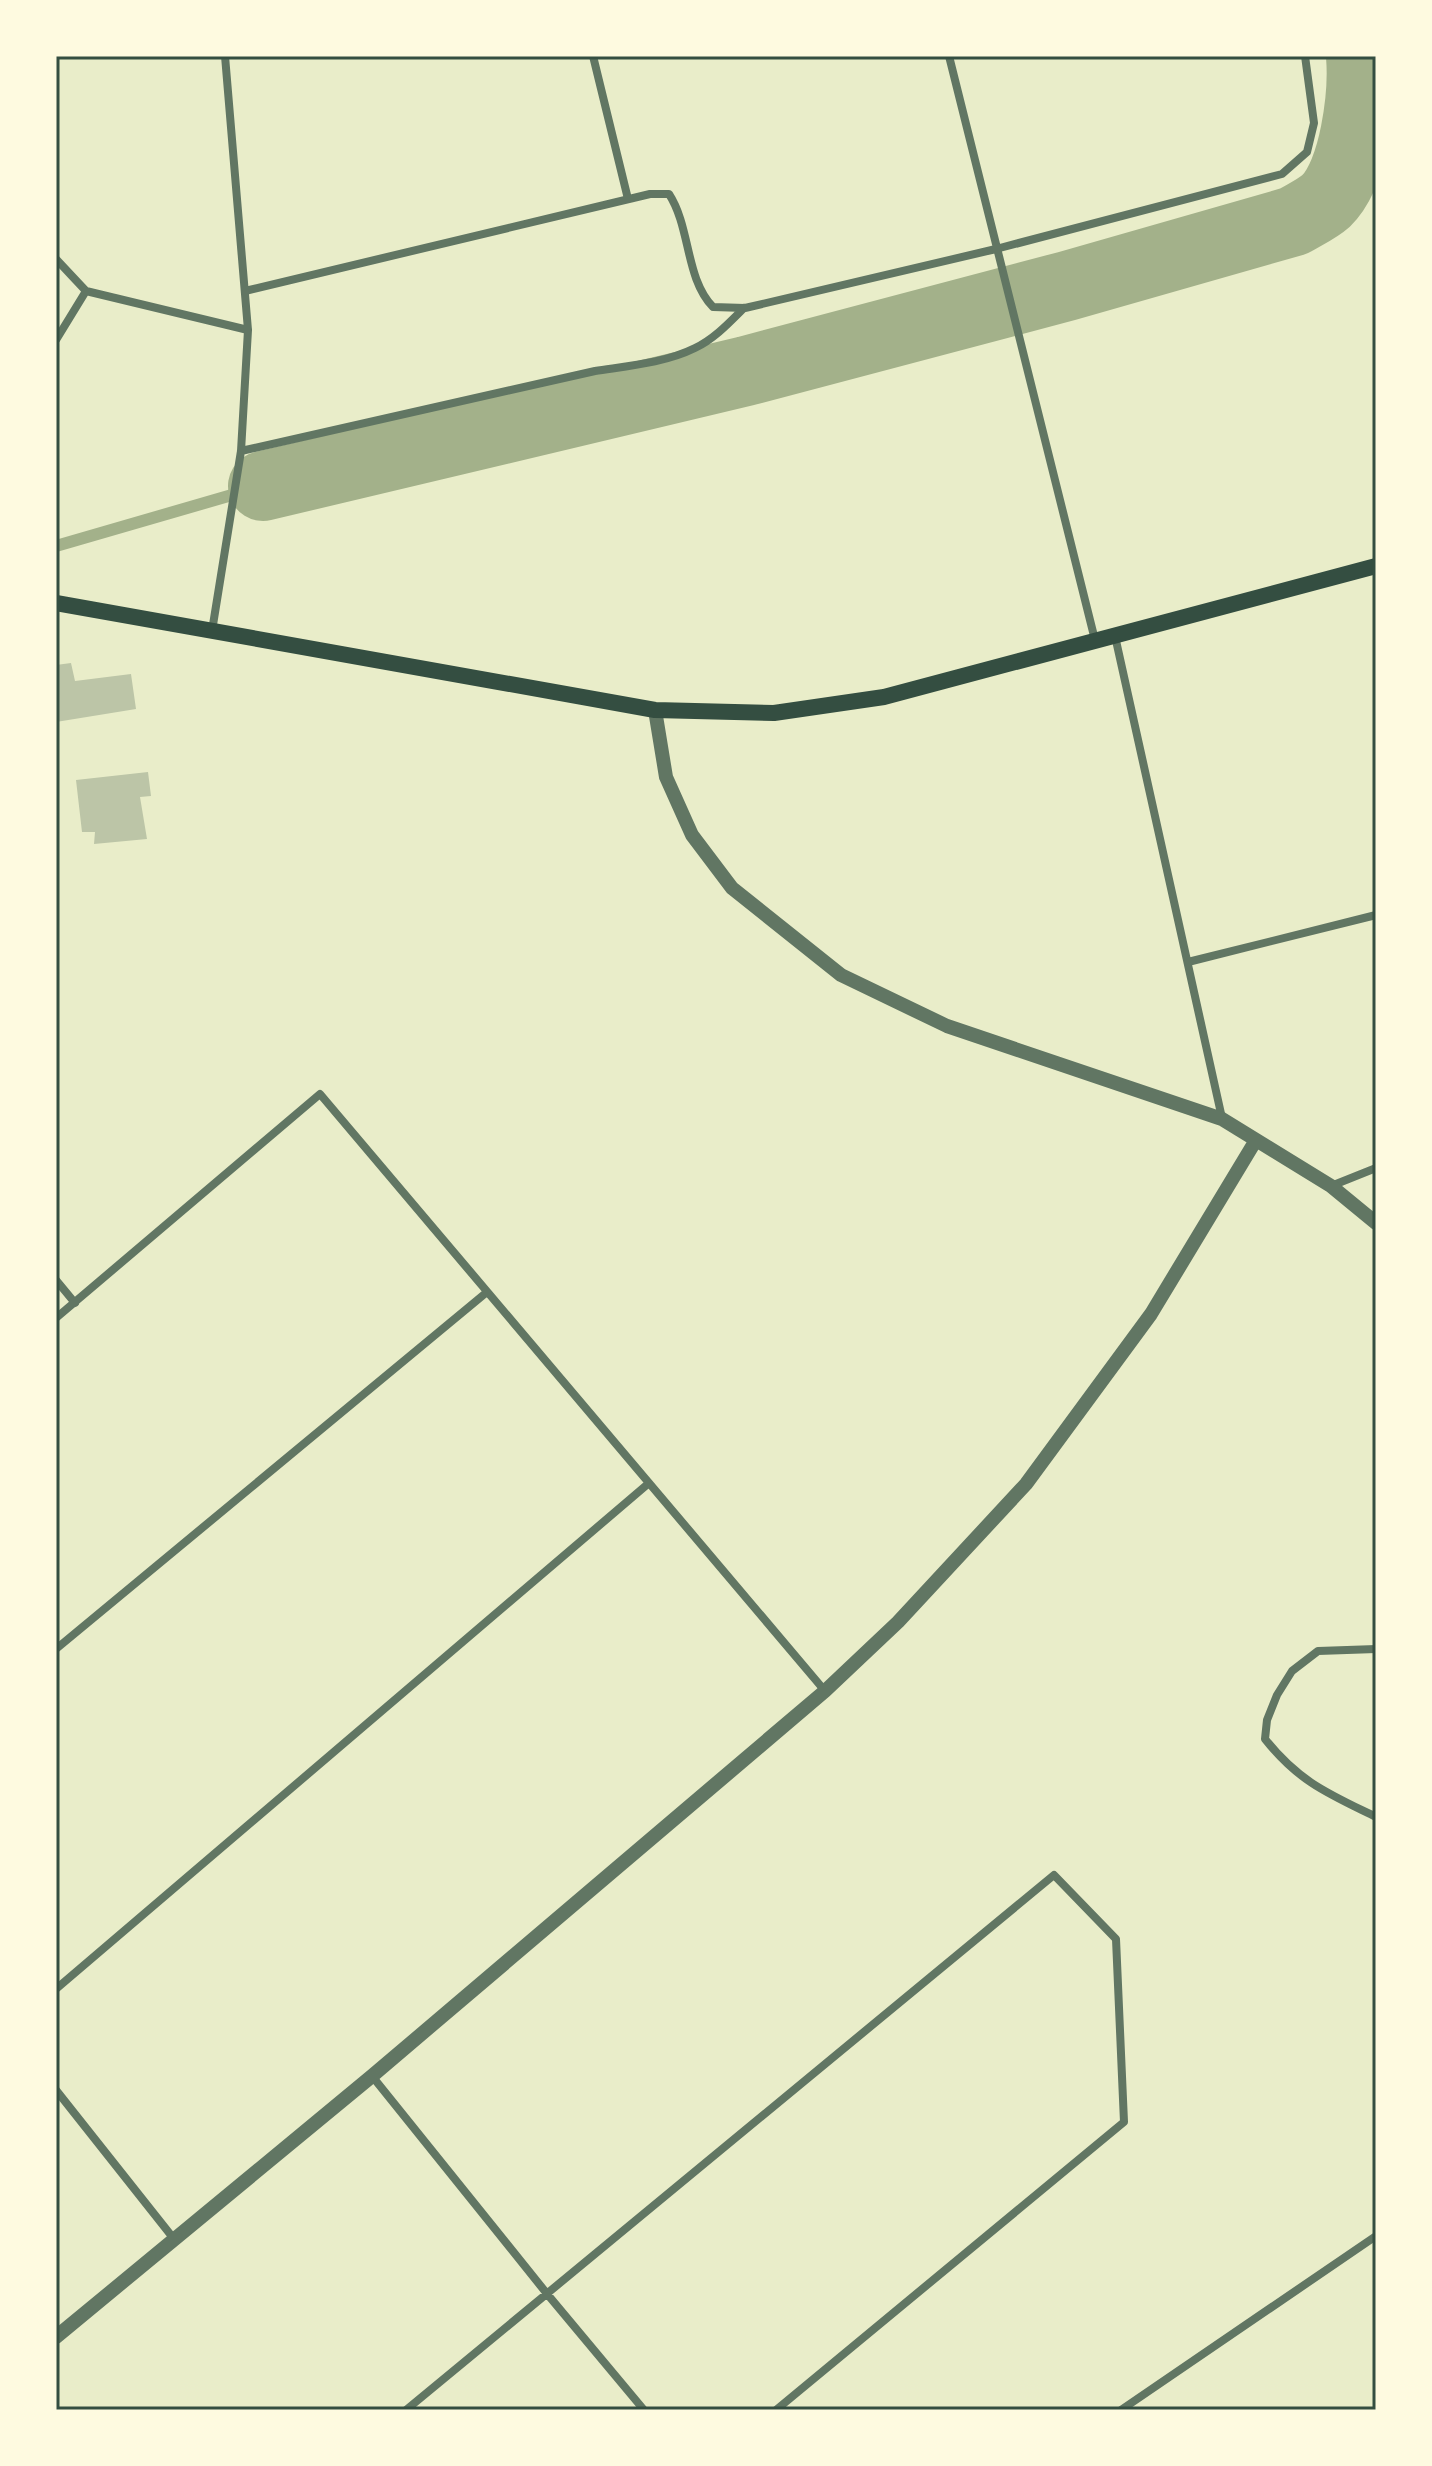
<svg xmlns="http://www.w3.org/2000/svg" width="1432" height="2466" viewBox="0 0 1432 2466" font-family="Lato,sans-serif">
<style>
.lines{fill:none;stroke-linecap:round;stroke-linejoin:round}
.stream{stroke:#a3b18a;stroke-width:12}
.river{stroke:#a3b18a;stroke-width:70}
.building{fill:#bcc5a7}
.minor{stroke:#617663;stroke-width:8}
.tertiary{stroke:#617663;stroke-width:14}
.secondary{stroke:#344e41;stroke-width:16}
.neatline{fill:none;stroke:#344e41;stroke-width:3}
</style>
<rect width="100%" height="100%" fill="#e9edc9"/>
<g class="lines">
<path class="stream" d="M56,546l207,-60"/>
<path class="river" d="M263,486l483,-115 321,-85 227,-65c10,-6 23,-12 32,-20 29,-28 38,-107 35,-145"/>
</g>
<path class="building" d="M71,663l4,18 56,-7 5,35 -80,13v-57z
M148,772l3,24 -11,1 7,42 -53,5 1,-12h-13l-6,-52z"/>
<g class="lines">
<path class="minor" d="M593,56l35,143
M949,56l146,584
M56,259l30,32 162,39
M245,291l405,-97h19c22,34 16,84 44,113l32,1 251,-59 286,-75 25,-22 7,-29 -9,-67
M56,340l30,-49
M241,451l354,-80c32,-5 70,-8 100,-23 19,-9 34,-25 49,-40
M212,631l29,-180 7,-121 -23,-274
M1115,636l107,482
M1188,962l188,-47
M1331,1186l45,-18
M56,1280l19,23
M56,1318l264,-224 505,597
M56,1649l431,-357
M1376,1649l-58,2 -26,20 -15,24 -10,25 -2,19c34,43 64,55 111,78
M56,1989l593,-506
M372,2076l176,219 96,115
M56,2090l118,149
M406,2410l648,-535 62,64 8,183 -348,288
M1121,2410l255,-174"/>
<path class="tertiary" d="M655,710l11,67 26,58 40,53 109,87 106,51 275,93 109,67 45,37
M56,2337l316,-261 453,-385 73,-69 128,-138 125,-170 105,-174"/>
<path class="secondary" d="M56,603l599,107 119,3 110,-16 492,-131"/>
</g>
<rect width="1432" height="2466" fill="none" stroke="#fefae0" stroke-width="116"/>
<rect x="58" y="58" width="1316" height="2350" class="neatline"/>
</svg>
